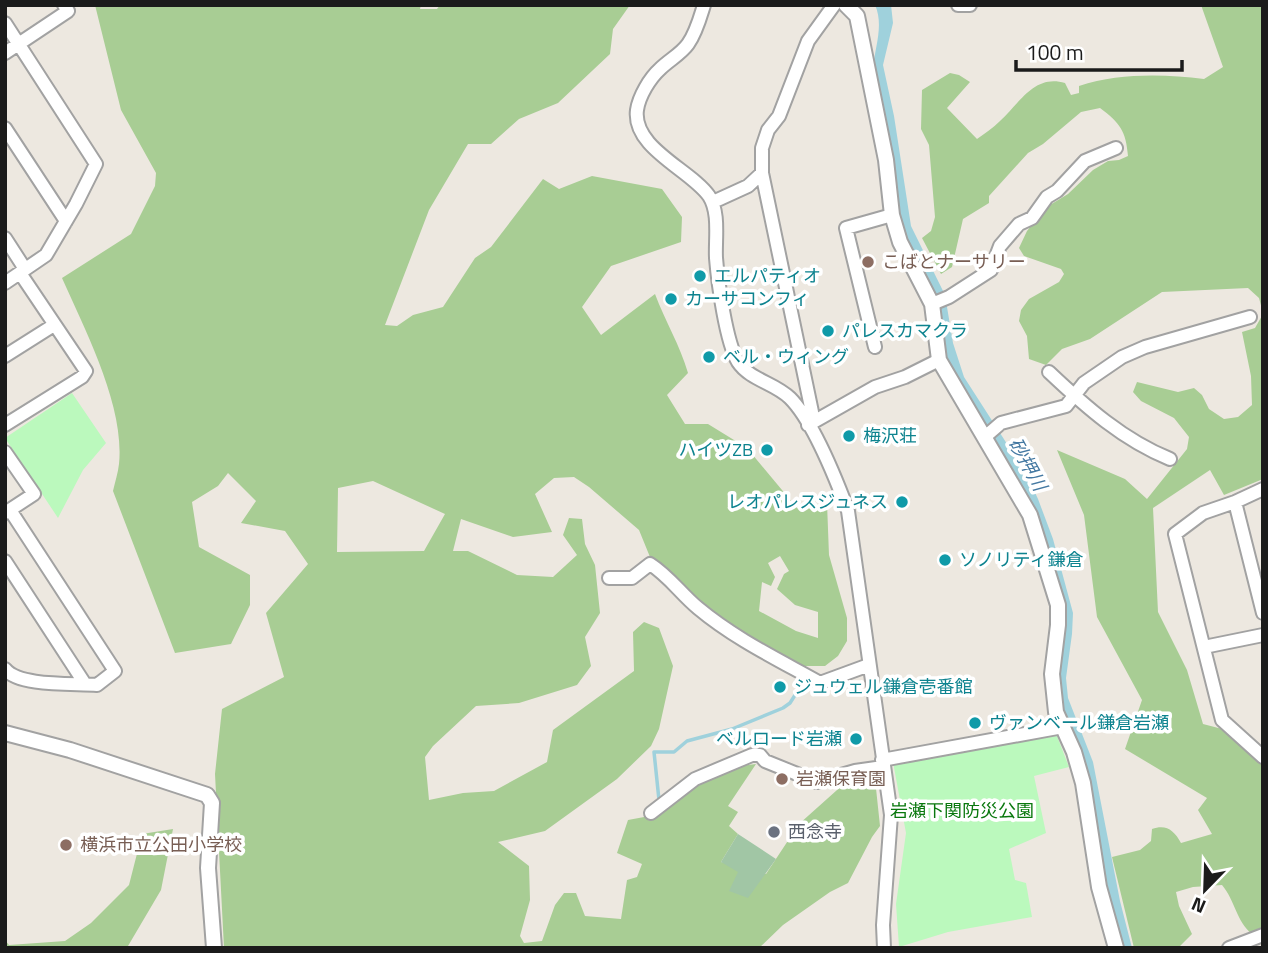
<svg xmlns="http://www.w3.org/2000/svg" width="1268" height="953" viewBox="0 0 1268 953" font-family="'Titillium Web','Noto Sans JP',sans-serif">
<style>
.forest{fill:#a8cd94;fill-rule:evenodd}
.cemetery{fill:#a1c6a5}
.park{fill:#bbf9bd}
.water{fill:#9fd1dc}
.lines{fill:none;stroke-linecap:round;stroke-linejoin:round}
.stream{stroke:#9fd1dc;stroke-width:3.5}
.minor-casing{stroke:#a2a2a2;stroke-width:16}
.tertiary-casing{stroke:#a2a2a2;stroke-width:18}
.minor{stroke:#fff;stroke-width:12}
.tertiary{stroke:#fff;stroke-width:14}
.education-dot{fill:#8d6e63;stroke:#fff;stroke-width:2.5}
.culture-dot{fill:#0f9aa8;stroke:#fff;stroke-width:2.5}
.worship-dot{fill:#6b7280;stroke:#fff;stroke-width:2.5}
.labels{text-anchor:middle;stroke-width:7;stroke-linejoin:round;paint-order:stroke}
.education-label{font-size:18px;fill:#785e54;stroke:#fff;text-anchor:start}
.culture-label{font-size:18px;fill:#0d838f;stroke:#fff;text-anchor:start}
.park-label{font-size:18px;fill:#0a780e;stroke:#fff}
.worship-label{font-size:18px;fill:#5b616d;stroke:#fff;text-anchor:start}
.water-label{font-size:19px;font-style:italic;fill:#4579a2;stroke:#fff}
</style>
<rect width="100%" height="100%" fill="#ede8e0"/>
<path class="forest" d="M95,5h326l-1,4h17l3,-4h190l-17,24 -3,25 -52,49 -39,16 -28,25h-23l-39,66 -44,115 12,1 16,-11 30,-8 32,-49 16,-11 52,-68 16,10 33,-13 70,13 20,28 -1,25 -70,24 -29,41 19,28 54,-41c10,27 25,51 33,79l-21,22 18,29h23l39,24 50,60 30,-5 2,52 18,63v23l-9,15 -13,10h-25l-78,-45 -72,-64 -11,-27 -50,-43 -15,-10 -20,1 -19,16 17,38 -39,5 -52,-18 -8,32h15l49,24 36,2 24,-22 -14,-20 6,-17 13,1 3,25 10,21 5,48 -15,24 6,29 -14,19 -58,18 -43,3 -43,40 -8,11 4,43 34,-7 31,-2 53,-29 6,-32 81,-59 -1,-39 11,-10 15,6 14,38 -14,63 -8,17 -34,33 -72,52 -47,11 31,24 1,34 -10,36 4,7 18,-2 13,-36 9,-12h12l9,23 36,3 6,-39 10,-3 5,-13 -25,-11 11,-33 27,-5 44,-33 41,-16 16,-2 -28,42 10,6 -9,14 9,8 -17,28 45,12 33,-50 47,-42 29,-3 5,47 -8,11 -24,46 -18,9 -47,33 -24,23h-535l-9,-174 7,-65 62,-32 -18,-64 42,-49 -23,-33 -44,-8 15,-22 -28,-28 -10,13 -26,16 7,45 51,28v30l-19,39 -56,9 -62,-162c2,-9 5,-18 6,-27 6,-58 -34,-134 -57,-186l69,-44 24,-48 1,-13 -35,-63zM373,481l72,33 -21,37 -87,1 1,-64zM780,556l9,15 -5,3 -7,15 18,16 23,7v26l-22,-7 -37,-20 3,-29 9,4 4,-9 -7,-14z
M1201,5h62v308l-4,-15 -11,-10 -86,4 -72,47 -28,10 -16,16 -17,-6 -2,-23 -8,-15 2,-11 8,-11 30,-17 5,-8 -3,-5 -37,-13 -5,-8 8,-17 18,-23 23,-14 25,-24 15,-9 11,-1 9,-4c-2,-25 -8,-33 -28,-48l-19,4 -38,32 -15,9 -39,43v7l-26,16 -11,48 -11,7 -19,-36 9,-7 4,-14 -6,-72 -8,-16 1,-39 28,-17 9,2 11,7 -23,26 30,31c8,-6 16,-11 23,-18 20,-18 34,-47 65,-38l6,12 8,-2v-7c40,-13 84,-12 125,-7l19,-12z
M1263,314v165l-39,16 -14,-25 -57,38 5,104 29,58 16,54 23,6 37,32v167l-11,5c-16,-13 -17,-34 -30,-49l-29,2 -17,5 3,14 13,28 -12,12 -6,2h-40l-22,-91 28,-7 11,-9 1,-12c14,-5 22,1 29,14l31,-9 -14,-24 9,-12 -82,-49 17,-49 -45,-83 -13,-102 -27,-65 68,29 22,20 40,-50 2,-12 -15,-19 -33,-17 -8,-9 4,-10 41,10 16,-4 8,7 7,14 15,10 14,-2 14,-12 -1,-29 -9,-44 13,-4z
M173,829l-12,61 -33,56 2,2h-125v-8l4,5 56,-4 26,-18 38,-38 13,-51z"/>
<path class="cemetery" d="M738,834l38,25 -28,39 -19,-7 9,-19 -17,-10z"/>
<path class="park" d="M72,393l34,50 -23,27 -25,48 -53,-80z
M1057,736l12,31 -35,9 12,57 -37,16 6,31 11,3 6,34 -84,15 -49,15 -3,-43 10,-71 -13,-71z"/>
<path class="water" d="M875,5h16l2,18 -10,42 11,51 17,110 34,69 8,48 11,34 63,98 11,24 15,40 20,74 -1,21 -6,44 2,20 25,64 27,139 12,47h-9l-59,-230 -8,-41 7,-44 -35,-133 -12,-24 -65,-104 -50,-143 -28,-161c2,-21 11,-43 2,-63z"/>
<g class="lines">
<path class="stream" d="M658,801l1,-1 -5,-48h20l13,-11 45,-12 51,-21 7,-5 7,-11"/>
<defs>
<path id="minor" d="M704,5c-4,13 -8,28 -16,39 -7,10 -19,16 -28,25 -10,9 -21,27 -23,41 -5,38 54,60 72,86 11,17 6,43 7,62 2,25 10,84 22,104 12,18 37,21 52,36 23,23 46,81 58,113l43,304 -8,110 1,23
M958,5h12
M5,23l91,141 -20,40 -30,51 -41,28
M5,53l63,-42 -4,-6
M5,128l61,93
M713,202l35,-16 14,-13
M5,238l20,31
M932,304l17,-7 42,-27 9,-24 19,-22 13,-6 15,-21 10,-6 28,-30 31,-13
M875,347l-29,-119 46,-13
M5,356l49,-31
M1049,372c37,35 74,68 121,87
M808,421l4,-9 -50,-239v-25l6,-18 11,-14 29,-75 26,-36
M5,425l77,-48 4,-6 -66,-98
M808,425l67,-38 30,-10 34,-17
M986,436l15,-13 65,-17 18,-23 38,-26 23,-10 105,-30
M5,452l29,42 -29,19
M1263,489l-28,13 -32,11 -28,21 47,186 41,37
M1235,502l28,111
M5,561l80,123
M609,578h23l18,-14c19,12 31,30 48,44 37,31 81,52 122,75l49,-18
M1204,647l59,-12
M5,669c14,18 69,14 92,16l18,-14 -105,-161
M882,760l181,-33
M651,813l44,-34 57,-24h8l5,6 52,21 38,-11 28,-4
M1229,948l34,-13"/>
<path id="tertiary" d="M846,5l11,11 29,144 6,55 8,27 32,62 7,56 91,155 28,90v20l-6,49 4,38 18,40 9,31 16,104 17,61
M5,733l65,17 137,45 5,8 -4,65 6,80"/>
</defs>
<use href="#minor" class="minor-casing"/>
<use href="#tertiary" class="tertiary-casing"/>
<use href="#minor" class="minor"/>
<use href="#tertiary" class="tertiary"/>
</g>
<g class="education-dot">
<circle cx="868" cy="262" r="7"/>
<circle cx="782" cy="779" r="7"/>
<circle cx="66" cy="845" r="7"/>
</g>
<g class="culture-dot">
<circle cx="700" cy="276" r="7"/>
<circle cx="671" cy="299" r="7"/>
<circle cx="828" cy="331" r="7"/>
<circle cx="709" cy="357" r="7"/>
<circle cx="849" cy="436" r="7"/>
<circle cx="767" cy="450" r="7"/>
<circle cx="902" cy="502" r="7"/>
<circle cx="945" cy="560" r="7"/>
<circle cx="780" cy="687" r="7"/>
<circle cx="975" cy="723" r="7"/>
<circle cx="856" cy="739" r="7"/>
</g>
<circle class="worship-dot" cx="774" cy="832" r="7"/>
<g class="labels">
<g class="education-label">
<text x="882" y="268">こばとナーサリー</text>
<text x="796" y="785">岩瀬保育園</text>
<text x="80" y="851">横浜市立公田小学校</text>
</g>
<g class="culture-label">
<text x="714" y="282">エルパティオ</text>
<text x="685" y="305">カーサコンフィ</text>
<text x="842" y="337">パレスカマクラ</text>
<text x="723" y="363">ベル・ウィング</text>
<text x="863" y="442">梅沢荘</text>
<text x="753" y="456" text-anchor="end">ハイツZB</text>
<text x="888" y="508" text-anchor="end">レオパレスジュネス</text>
<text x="959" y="566">ソノリティ鎌倉</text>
<text x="794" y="693">ジュウェル鎌倉壱番館</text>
<text x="989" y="729">ヴァンベール鎌倉岩瀬</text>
<text x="842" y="745" text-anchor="end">ベルロード岩瀬</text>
</g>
<g class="park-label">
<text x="962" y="817">岩瀬下関防災公園</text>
</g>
<g class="worship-label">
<text x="788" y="838">西念寺</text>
</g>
<g class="water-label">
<text transform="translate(1028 464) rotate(61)" y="7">砂押川</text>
</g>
</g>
<rect width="1268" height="953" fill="none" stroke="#1b1b1b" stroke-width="14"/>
<g transform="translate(1205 890) rotate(203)" stroke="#ffffff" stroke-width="5" paint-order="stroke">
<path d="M0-5L12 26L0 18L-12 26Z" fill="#1b1b1b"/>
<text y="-10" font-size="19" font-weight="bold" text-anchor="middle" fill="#1b1b1b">N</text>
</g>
<path d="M1016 60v10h166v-10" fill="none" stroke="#1b1b1b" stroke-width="3.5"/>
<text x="1026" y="60" font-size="21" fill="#1b1b1b" stroke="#ffffff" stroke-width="5" paint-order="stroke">100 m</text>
</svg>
